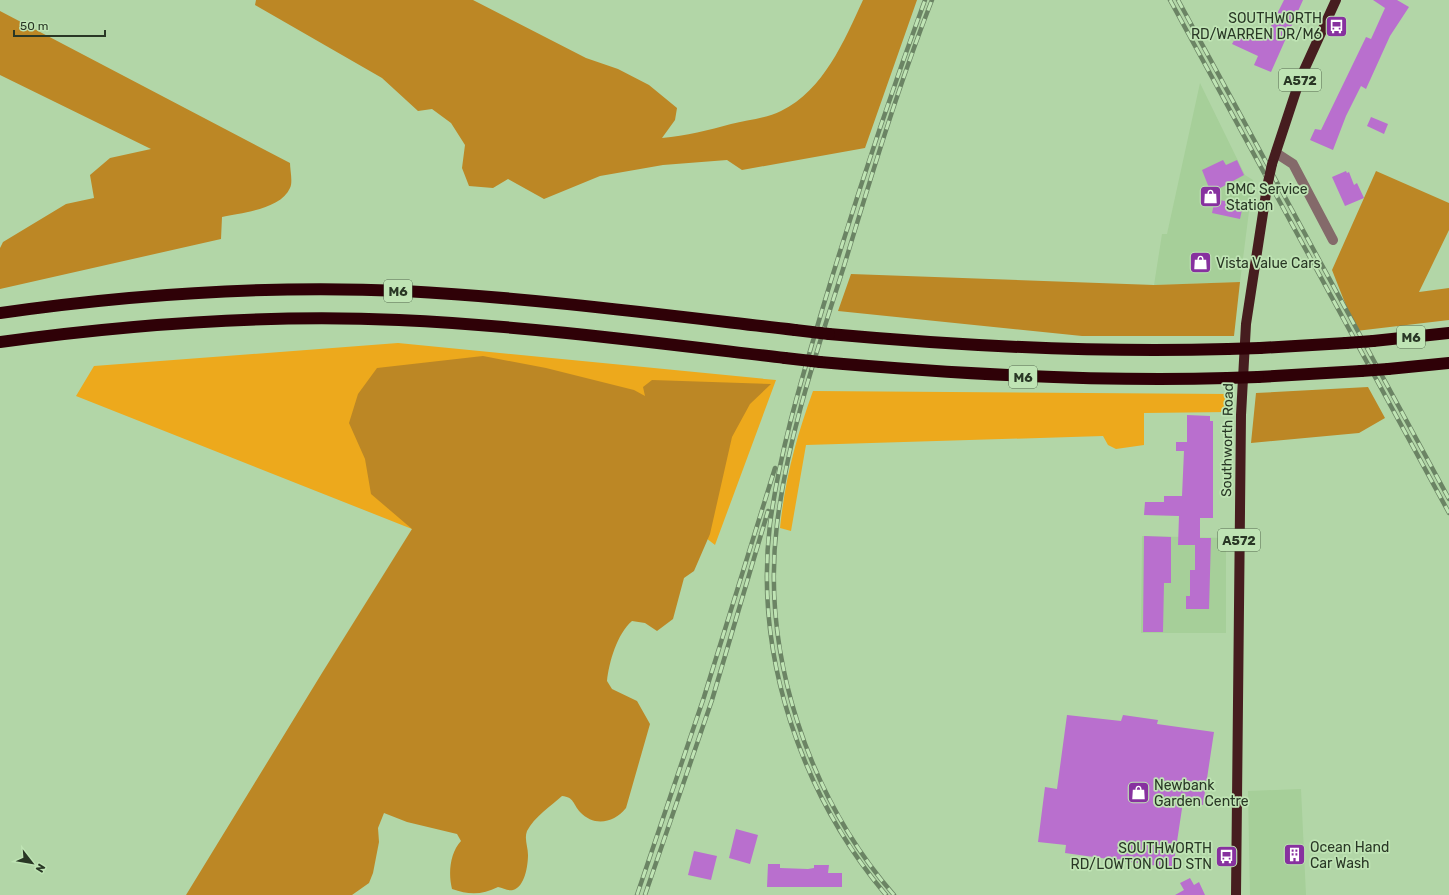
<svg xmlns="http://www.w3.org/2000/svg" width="1449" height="895" viewBox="0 0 1449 895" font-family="Rubik,sans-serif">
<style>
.built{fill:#a6cf99}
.green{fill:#eda91c}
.forest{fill:#bc8725}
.building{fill:#b96fce}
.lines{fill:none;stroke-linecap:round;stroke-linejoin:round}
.minor{stroke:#846a6a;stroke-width:10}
.major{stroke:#461d1f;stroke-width:10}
.highway{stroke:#2f0107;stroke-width:12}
.rail-casing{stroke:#6b8464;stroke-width:4.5}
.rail{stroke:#bfe4b4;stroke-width:3;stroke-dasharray:9;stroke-linecap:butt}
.major-bridge{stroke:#461d1f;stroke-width:10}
.highway-bridge{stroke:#2f0107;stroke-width:12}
.labels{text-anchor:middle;stroke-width:3.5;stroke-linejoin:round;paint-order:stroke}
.shield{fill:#bfe4b4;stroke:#566b50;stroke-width:1}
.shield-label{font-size:13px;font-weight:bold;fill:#293725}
.poi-label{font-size:14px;fill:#293725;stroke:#bfe4b4;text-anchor:start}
.street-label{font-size:14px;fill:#293725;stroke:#bfe4b4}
</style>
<rect width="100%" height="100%" fill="#b2d6a7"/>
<path class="built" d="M1200,83l45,92 8,5 -13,102 -86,3 8,-51h5z
M1142,536l84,2v95h-85z
M1301,789l5,106h-56l-2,-104z"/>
<path class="green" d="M398,343l378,37 -61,165 -27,-21 -276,5 -336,-133 18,-30z
M813,391l415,3v18l-84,1v32l-28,4 -8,-4 -5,-9 -297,9 -15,86 -11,-3c5,-49 16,-90 33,-137z"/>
<path class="forest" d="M256,0h217l113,58 32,11 31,16 28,23 -2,12 -13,18c24,-2 47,-8 69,-14 16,-4 36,-6 50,-13 43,-21 63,-70 82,-111h54l-52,148 -123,22 -15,-10 -64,5 -63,11 -56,23 -36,-20 -15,9 -24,-2 -7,-18 3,-23 -14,-22 -19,-14 -14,2 -36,-33 -127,-73z
M0,11l290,152c0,7 3,19 0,25 -9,21 -48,25 -68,29l-1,22 -221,50v-41l3,-6 63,-38 28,-6 -4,-23 20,-17 41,-9 -151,-74z
M1376,171l73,32v27l-30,62 30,-4v32l-93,11 -24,-61z
M851,274l303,11 86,-3 -6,54h-152l-244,-25z
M483,356l63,12 88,22 11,6 -2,-9 9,-7 119,4 -21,20 -18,33 -22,97 -16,37 -10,7 -11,41 -16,12 -12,-8 -13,-2c-15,13 -23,41 -25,60l5,8 25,12 13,23 -24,84c-12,15 -32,19 -46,4 -7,-8 -6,-15 -18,-16 -11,10 -28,21 -35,35 -3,8 1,16 1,24 0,10 -3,32 -15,35 -5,1 -10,-2 -15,-3 -16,8 -29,8 -46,2 -4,-16 -2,-36 9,-48l-4,-7 -50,-12 -23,-9 -6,15 1,14 -6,31 -4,10 -17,12h-166l136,-222 90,-144 -41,-35 -6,-35 -16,-36 9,-29 19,-26z
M1368,387l17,31 -26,15 -108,10 5,-50z"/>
<path class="building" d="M1284,0h19l-32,72 -17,-7 4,-9 -26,-12 5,-9 10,5 4,-7 13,7z
M1373,0h24l12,7 -19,29 -24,53 -5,-3 -15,30 -13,34 -23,-10 5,-11 6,1 45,-93 5,2 14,-31z
M1371,117l17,7 -4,10 -17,-8z
M1223,160l3,5 11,-5 7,15 -33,18 -9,-23z
M1346,171l1,2 2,-1 5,13 3,-2 7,15 -19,8 -13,-29z
M1215,199l28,6 -3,14 -28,-6z
M1187,415l23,1v5h3v97h-13v20h11l-2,71h-23v-13h4v-26h5v-25h-17l1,-29 -35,-1 1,-13h19v-6h18l2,-45h-8v-9h11z
M1144,536l27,1v46h-7l-1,49h-20z
M1067,715l54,6 2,-6 35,5 -1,4 57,8 -11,73 -20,-3 -10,66 -108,-15 1,-8 -28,-3 7,-55 12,2z
M736,829l22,6 -8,29 -21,-6z
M1300,848l1,12 -11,1 -1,-11z
M694,851l23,5 -6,24 -23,-5z
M768,864h12v4l28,1 6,-1v-3h15l-1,8h14v14h-75z
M1190,878l4,7 5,-3 6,13h-30l9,-5 -4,-7z"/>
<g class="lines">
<path class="minor" d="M1276,153l17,11 40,76"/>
<path class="major" d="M1272,164l28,-85 36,-79
M1236,895l5,-480 5,-91 21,-137"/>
<path class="highway" d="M0,313c134,-19 269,-28 404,-22 131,7 261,24 391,39
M829,334c133,12 265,19 399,15
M1373,341l76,-8
M0,342c132,-18 265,-28 399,-22 129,6 258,23 386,38
M1260,348l86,-5
M820,362c136,12 271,20 407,16
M1388,369l61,-6
M1258,377l103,-6"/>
<defs>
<path id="rail" d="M1170,0l279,513
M1178,0l271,499
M637,895l67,-198 71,-229
M645,895l67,-195 56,-189
M886,895c-85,-101 -132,-240 -116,-371 10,-75 32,-146 53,-217 31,-103 65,-206 102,-307
M894,895c-86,-99 -133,-241 -117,-371 11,-89 40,-173 67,-258 27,-89 54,-179 88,-266"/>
</defs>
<use href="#rail" class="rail-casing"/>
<use href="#rail" class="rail"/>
<path class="major-bridge" d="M1267,187l5,-23"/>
<path class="highway-bridge" d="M795,330l34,4
M1346,343l27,-2
M1228,349l32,-1
M785,358l35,4
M1361,371l27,-2
M1227,378l31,-1"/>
</g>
<defs>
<symbol id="bus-square" viewBox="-11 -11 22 22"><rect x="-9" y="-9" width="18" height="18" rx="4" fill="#87319f" stroke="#bfe4b4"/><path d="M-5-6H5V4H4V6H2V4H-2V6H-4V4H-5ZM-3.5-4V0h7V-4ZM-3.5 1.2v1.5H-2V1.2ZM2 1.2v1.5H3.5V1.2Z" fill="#fff"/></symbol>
<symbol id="shop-square" viewBox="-11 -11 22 22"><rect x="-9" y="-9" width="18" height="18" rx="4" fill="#87319f" stroke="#bfe4b4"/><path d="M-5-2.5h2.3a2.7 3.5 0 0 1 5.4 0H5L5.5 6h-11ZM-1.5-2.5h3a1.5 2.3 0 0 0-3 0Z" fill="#fff"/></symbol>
<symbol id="building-square" viewBox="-11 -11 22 22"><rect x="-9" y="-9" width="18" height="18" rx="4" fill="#87319f" stroke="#bfe4b4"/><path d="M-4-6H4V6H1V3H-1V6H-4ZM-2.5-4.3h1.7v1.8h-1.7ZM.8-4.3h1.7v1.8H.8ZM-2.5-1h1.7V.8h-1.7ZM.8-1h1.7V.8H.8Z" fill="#fff"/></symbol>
</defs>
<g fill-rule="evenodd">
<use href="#bus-square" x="1324" y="14" width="25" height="25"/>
<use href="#shop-square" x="1198" y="184" width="25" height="25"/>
<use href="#shop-square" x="1188" y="250" width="25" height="25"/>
<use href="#shop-square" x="1126" y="780" width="25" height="25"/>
<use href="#building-square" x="1282" y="842" width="25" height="25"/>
<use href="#bus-square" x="1214" y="844" width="25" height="25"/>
</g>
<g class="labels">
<g class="shield">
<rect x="1279" y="69" width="42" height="22" rx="3"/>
<rect x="384" y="280" width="28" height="22" rx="3"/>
<rect x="1397" y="326" width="28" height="22" rx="3"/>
<rect x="1009" y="366" width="28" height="22" rx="3"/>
<rect x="1218" y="529" width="42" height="22" rx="3"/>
</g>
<g class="shield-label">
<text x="1300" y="85">A572</text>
<text x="398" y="296">M6</text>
<text x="1411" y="342">M6</text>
<text x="1023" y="382">M6</text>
<text x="1239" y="545">A572</text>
</g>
<g class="poi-label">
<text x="1322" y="23" text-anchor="end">SOUTHWORTH<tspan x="1322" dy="16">RD/WARREN DR/M6</tspan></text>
<text x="1226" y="194">RMC Service<tspan x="1226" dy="16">Station</tspan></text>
<text x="1216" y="268">Vista Value Cars</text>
<text x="1154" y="790">Newbank<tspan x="1154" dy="16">Garden Centre</tspan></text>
<text x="1310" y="852">Ocean Hand<tspan x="1310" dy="16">Car Wash</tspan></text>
<text x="1212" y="853" text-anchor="end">SOUTHWORTH<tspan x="1212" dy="16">RD/LOWTON OLD STN</tspan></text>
</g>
<g class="street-label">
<text transform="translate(1227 440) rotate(-89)" y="5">Southworth Road</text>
</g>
</g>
<g transform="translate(32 863) rotate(121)" stroke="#bfe4b4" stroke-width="3" paint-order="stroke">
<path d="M0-3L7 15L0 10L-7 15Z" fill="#293725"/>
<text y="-6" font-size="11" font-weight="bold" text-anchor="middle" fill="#293725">N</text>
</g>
<path d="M14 30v6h91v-6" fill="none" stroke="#293725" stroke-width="2"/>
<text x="20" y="30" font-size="12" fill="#293725" stroke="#bfe4b4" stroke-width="3" paint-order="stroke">50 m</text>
</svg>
